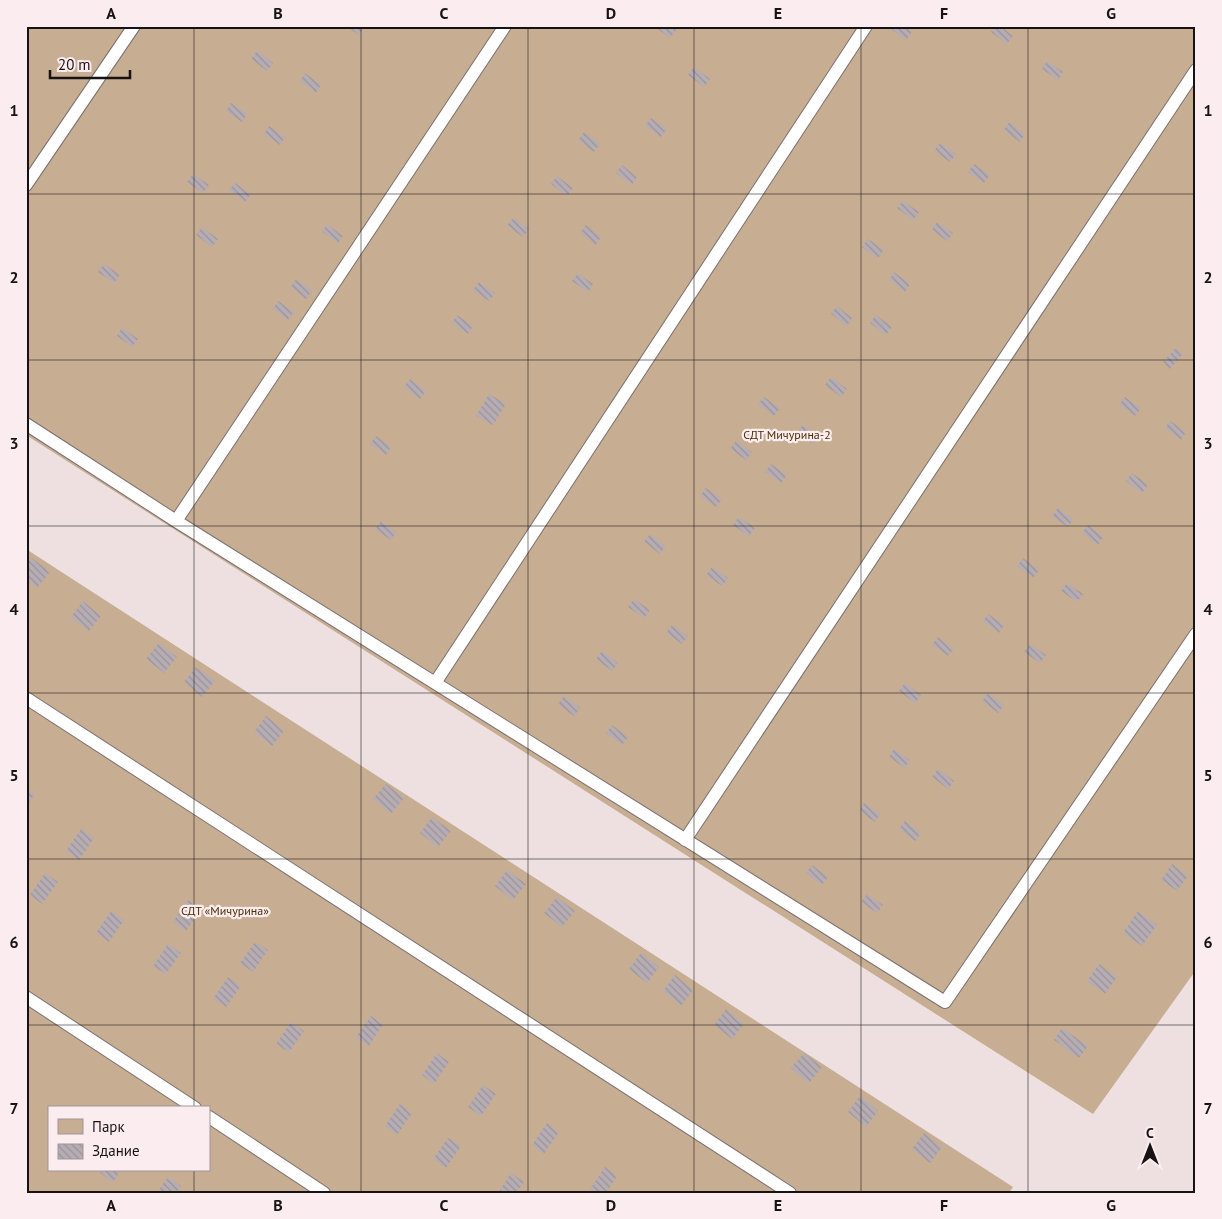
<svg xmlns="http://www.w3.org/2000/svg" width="1222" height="1219" viewBox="0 0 1222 1219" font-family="'PT Sans',sans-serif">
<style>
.green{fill:#c7ad91;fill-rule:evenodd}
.building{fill:url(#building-back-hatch)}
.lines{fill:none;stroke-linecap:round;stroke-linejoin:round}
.service-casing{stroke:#7c7071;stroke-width:14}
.service{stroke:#fff;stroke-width:12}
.grid{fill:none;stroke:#171213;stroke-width:1;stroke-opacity:0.55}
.labels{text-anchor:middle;stroke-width:4.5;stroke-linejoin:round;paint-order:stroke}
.park-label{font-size:12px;fill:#4b2c00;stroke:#fbedef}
.neatline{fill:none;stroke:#171213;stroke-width:2}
.grid-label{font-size:16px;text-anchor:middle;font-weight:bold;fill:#171213}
</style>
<defs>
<pattern id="building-back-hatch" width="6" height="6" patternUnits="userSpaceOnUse" patternTransform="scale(1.25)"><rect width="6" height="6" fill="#b6acb3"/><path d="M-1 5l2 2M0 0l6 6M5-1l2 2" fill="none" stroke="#9c9399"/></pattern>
</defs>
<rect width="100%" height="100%" fill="#eee0e1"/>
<path class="green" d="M26,26h1170v944l-103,144 -1067,-679z
M26,549l987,638 -4,6h-983zM49,1108h160v62h-160z"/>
<path class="building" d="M346,26h17l1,1 -5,8z
M654,26h17l5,4 -6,8z
M892,26h13l7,6 -6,8 -16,-12z
M996,26h4l13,10 -6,8 -16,-12z
M257,51l16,12 -6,8 -16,-12z
M1047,61l16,11 -5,8 -16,-11z
M694,67l16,12 -6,8 -16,-12z
M305,73l16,12 -5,8 -16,-12z
M231,103l16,11 -5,8 -16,-11z
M651,118l16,11 -6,8 -16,-11z
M1009,122l16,12 -5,8 -16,-12z
M269,126l16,11 -5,8 -16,-11z
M584,132l16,12 -6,8 -16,-12z
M940,143l16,11 -6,8 -16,-11z
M974,164l16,11 -6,8 -16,-11z
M622,165l15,12 -5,8 -16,-12z
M193,174l16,11 -6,8 -16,-11z
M557,176l16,12 -6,8 -16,-12z
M235,183l16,11 -6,8 -16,-12z
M903,201l16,11 -6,8 -16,-12z
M513,218l16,11 -6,8 -16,-11z
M937,222l16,11 -6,8 -15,-11z
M327,224l16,12 -5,7 -16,-11z
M586,225l15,12 -5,8 -16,-12z
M202,227l16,12 -6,8 -16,-12z
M868,239l16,11 -6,8 -16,-11z
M104,264l16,11 -6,8 -16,-11z
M894,272l16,12 -5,8 -16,-12z
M578,273l15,11 -5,8 -16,-11z
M296,279l16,12 -6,8 -15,-12z
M479,282l16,11 -6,8 -16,-11z
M278,301l16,11 -6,8 -15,-11z
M837,306l15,12 -5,8 -16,-12z
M457,315l16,11 -5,8 -16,-11z
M876,315l16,12 -6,8 -16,-12z
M122,328l16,11 -6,8 -15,-11z
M1176,348l7,6 -13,15 -7,-7z
M831,377l16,12 -6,8 -16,-12z
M410,379l16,12 -6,8 -16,-12z
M489,394l17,10 -13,21 -17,-9z
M764,397l16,11 -6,8 -16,-12z
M1125,397l16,11 -6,8 -16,-11z
M1170,421l16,11 -5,8 -16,-12z
M803,425l16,11 -6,8 -16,-11z
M376,436l15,11 -5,8 -16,-11z
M736,441l16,11 -6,8 -16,-11z
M771,464l16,11 -6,8 -16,-11z
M1132,473l16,12 -6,8 -16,-12z
M706,488l16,11 -6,8 -16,-11z
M1058,508l15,11 -5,8 -16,-11z
M739,517l16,11 -6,8 -16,-11z
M381,521l15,11 -5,8 -16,-11z
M1088,525l15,12 -5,8 -16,-12z
M650,534l15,12 -5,8 -16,-12z
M32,558l18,14 -13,16 -11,-9v-14z
M1023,558l16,12 -6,8 -16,-12z
M712,567l16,11 -6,8 -16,-11z
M1067,583l16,11 -6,8 -16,-11z
M634,599l16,11 -6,8 -16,-11z
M83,601l18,15 -12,15 -18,-14z
M988,614l16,11 -5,8 -16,-12z
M672,625l16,11 -6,8 -16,-11z
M938,637l16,12 -6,7 -16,-11z
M159,643l18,14 -13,16 -18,-14z
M1030,644l16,11 -6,8 -16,-11z
M602,651l16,12 -6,8 -16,-12z
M196,667l19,14 -13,16 -18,-15z
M905,683l16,12 -6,8 -16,-12z
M988,693l16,12 -6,8 -16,-12z
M564,696l16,12 -6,8 -16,-12z
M266,716l18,15 -12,15 -18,-14z
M612,725l16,12 -6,8 -16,-12z
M894,749l16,11 -5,8 -16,-11z
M938,769l16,12 -6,8 -16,-12z
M386,784l18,14 -13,16 -18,-15z
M26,788l9,6 -9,12z
M864,803l16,11 -5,8 -16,-11z
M432,817l19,14 -13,16 -18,-14z
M905,821l16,12 -6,8 -16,-12z
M81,829l13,9 -15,22 -13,-9z
M1172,864l16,12 -11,15 -16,-11z
M812,865l16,12 -6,8 -16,-12z
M507,870l19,14 -13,16 -18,-14z
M45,873l13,9 -16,22 -12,-9z
M867,894l16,11 -6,8 -16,-11z
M557,897l18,14 -13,16 -18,-14z
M188,900l13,9 -15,22 -13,-9z
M111,911l13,9 -15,22 -13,-9z
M1138,911l19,14 -15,21 -19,-13z
M255,942l13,8 -15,22 -13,-9z
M168,944l13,9 -15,21 -13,-8z
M641,953l18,14 -12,16 -18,-14z
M1099,964l18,13 -12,17 -18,-13z
M675,975l18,15 -12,16 -18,-15z
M228,977l13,9 -15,21 -13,-8z
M726,1009l18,15 -12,15 -18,-14z
M371,1016l12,8 -14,22 -13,-9z
M291,1022l13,9 -15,21 -13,-8z
M1062,1028l26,18 -9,12 -25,-18z
M437,1053l12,9 -15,22 -12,-9z
M804,1053l18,14 -13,16 -18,-15z
M483,1085l13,9 -15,22 -13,-9z
M860,1096l18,15 -12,16 -18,-15z
M400,1104l12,9 -15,22 -12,-9z
M547,1123l12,9 -15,22 -12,-9z
M924,1133l18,14 -12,16 -18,-14z
M448,1138l13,8 -15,22 -13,-9z
M605,1167l12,9 -11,17h-11l-5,-4z
M102,1170h19l-8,12 -13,-9z
M511,1173l13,9 -8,11h-18z
M168,1177l13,9 -5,7h-19z"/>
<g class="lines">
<defs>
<path id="service" d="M26,185l108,-159
M26,424l150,97 769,481 251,-368
M176,521l329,-495
M435,683l431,-657
M26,698l764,495
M685,840l511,-770
M26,997l169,111
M209,1117l115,76"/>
</defs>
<use href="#service" class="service-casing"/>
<use href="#service" class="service"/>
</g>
<path class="grid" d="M194,26v1082M361,26v1167M528,26v1167M694,26v1167M861,26v1167M1028,26v1167M26,194h1170M26,360h1170M26,526h1170M26,693h1170M26,859h1170M26,1025h1170M194,1170v23"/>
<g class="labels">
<g class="park-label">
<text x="787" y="439">СДТ Мичурина-2</text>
<text x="225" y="915">СДТ «Мичурина»</text>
</g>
</g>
<rect width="1222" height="1219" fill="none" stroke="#fbedef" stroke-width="55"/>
<rect x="48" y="1106" width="162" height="65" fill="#fbedef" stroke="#a09597"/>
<rect x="58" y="1119" width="25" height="15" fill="#c7ad91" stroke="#a09597"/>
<text x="92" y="1132" font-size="15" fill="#171213">Парк</text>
<rect x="58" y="1144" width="25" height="15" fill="url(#building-back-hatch)" stroke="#a09597"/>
<text x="92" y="1156" font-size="15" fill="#171213">Здание</text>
<g transform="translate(1150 1146)" stroke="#fbedef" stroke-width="4" paint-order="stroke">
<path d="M0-4L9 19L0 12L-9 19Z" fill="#171213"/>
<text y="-8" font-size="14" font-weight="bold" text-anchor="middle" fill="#171213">С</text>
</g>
<path d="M50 70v8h80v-8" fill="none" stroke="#171213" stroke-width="2.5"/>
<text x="58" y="70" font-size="15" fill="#171213" stroke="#fbedef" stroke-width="4" paint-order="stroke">20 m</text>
<rect x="28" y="28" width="1166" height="1164" class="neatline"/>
<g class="grid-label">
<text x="111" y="19">A</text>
<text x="278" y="19">B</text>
<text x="444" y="19">C</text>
<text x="611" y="19">D</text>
<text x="778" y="19">E</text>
<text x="944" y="19">F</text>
<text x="1111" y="19">G</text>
<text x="14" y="116">1</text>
<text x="1208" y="116">1</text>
<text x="14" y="283">2</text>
<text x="1208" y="283">2</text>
<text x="14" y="449">3</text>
<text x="1208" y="449">3</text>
<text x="14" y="615">4</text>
<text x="1208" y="615">4</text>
<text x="14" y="781">5</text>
<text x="1208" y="781">5</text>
<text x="14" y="948">6</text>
<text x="1208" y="948">6</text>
<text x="14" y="1114">7</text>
<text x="1208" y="1114">7</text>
<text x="111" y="1211">A</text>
<text x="278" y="1211">B</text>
<text x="444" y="1211">C</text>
<text x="611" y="1211">D</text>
<text x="778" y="1211">E</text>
<text x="944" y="1211">F</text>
<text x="1111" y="1211">G</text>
</g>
</svg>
